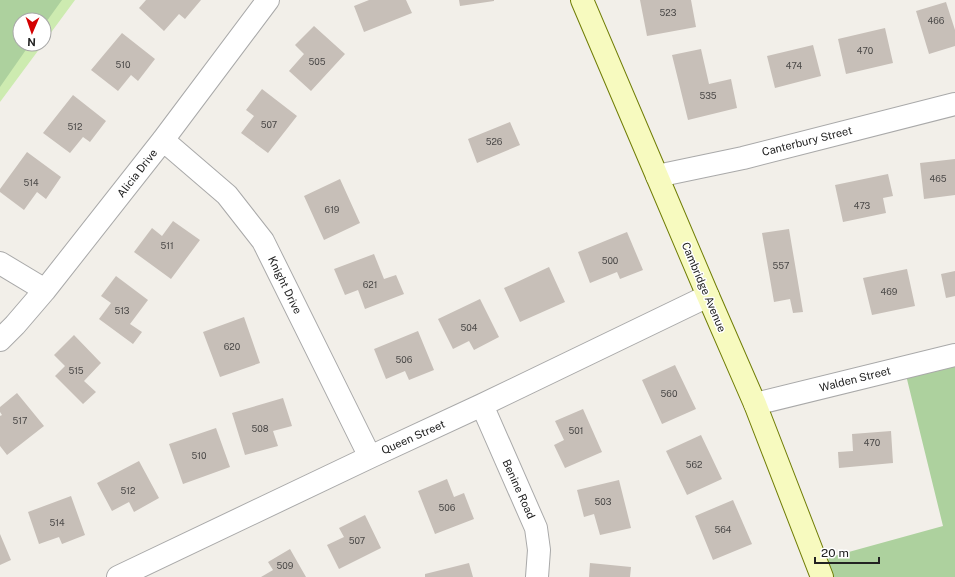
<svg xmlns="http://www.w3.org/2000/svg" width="955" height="577" viewBox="0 0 955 577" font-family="'Public Sans',sans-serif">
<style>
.grass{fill:#cdebb0}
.forest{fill:#add19e}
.building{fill:#c7bfb8}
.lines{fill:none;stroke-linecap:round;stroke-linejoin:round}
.street-casing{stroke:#a9a9a9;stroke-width:24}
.secondary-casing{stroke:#707d05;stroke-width:24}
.street{stroke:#fff;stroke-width:22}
.secondary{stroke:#f7fabf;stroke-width:22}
.labels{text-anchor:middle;stroke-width:3;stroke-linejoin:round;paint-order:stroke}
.number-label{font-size:9px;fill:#4b4948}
.street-label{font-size:11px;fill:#222;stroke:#fff}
</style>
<rect width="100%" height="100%" fill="#f2efe9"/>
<path class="grass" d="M0,0h75l-31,42v-22h-24v24h23l-43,58z"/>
<path class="forest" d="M0,0h62l-18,25v-5h-24v24h10l-30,43z
M955,355v222h-133l-6,-16 127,-35 -39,-159z"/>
<path class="building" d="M146,0h55l-16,19 -6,-5 -15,17 -25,-23z
M369,0h37l6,13 -48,19 -10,-26z
M459,0h35v1l-34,5z
M640,0h51l5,27 -49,9z
M946,2l9,28v16l-26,8 -13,-43z
M314,26l31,28 -34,37 -22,-20 15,-17 -9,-9z
M885,28l8,35 -47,11 -8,-35z
M122,33l33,26 -17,22 -7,-6 -13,16 -27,-21z
M813,45l8,31 -46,12 -8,-32z
M701,49l8,35 22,-5 6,29 -49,12 -16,-65z
M262,89l35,27 -29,37 -27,-20 13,-17 -8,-6z
M73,95l33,26 -16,21 -7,-5 -13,16 -27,-20z
M510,122l10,23 -43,18 -9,-24z
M27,152l34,25 -15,22 -9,-7 -13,18 -24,-18v-3z
M955,159v36l-31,4 -4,-36z
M888,174l5,22 -10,2 3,15 -43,9 -8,-37z
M340,179l20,44 -36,17 -20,-44z
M173,221l27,19 -29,39 -37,-27 18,-24 10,8z
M789,229l14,83 -10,1 -3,-14 -16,3 -12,-69z
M627,232l16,38 -23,9 -3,-7 -27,11 -12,-31z
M374,254l10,25 12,-4 8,19 -39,15 -7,-19 -13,5 -11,-26z
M549,267l16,35 -45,20 -16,-34z
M907,269l8,37 -43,9 -9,-37z
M955,271v25l-9,2 -5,-24z
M116,276l32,24 -18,24 12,8 -9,12 -34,-25 12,-16 -10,-7z
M480,299l19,38 -25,13 -5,-9 -16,8 -15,-30z
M244,317l16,46 -40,14 -17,-45z
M418,331l16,39 -25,10 -4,-9 -19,8 -12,-30z
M74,335l27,28 -17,18 12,11 -13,12 -28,-28 10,-10 -11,-11z
M675,365l21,44 -34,15 -20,-44z
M17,393l27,33 -37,29 -7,-9v-30l2,-1 -2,-3v-5z
M283,398l9,28 -19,5 5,15 -33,9 -13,-42z
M583,409l19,43 -37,16 -11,-23 10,-5 -9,-19z
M216,428l14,39 -47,17 -14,-40z
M891,431l2,32 -54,5 -1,-16 15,-1 -1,-17z
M701,435l21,44 -35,16 -21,-44z
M139,461l20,37 -25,14 -5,-10 -17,9 -15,-28z
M447,479l7,18 10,-4 10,26 -39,15 -17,-43z
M619,480l12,48 -31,7 -6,-21 -10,3 -7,-27z
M71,496l14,39 -23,9 -3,-7 -20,7 -11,-32z
M733,500l19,44 -39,16 -18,-44z
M365,515l16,33 -42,21 -12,-24 17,-8 -5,-9z
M0,534l11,26 -11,5z
M290,549l16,28h-45l12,-7 -5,-8z
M469,563l4,14h-48v-3z
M590,563l41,4 -1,10h-41z"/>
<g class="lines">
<defs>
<path id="street" d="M163,140l64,55 36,46 107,216
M657,176l86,-18 212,-54
M0,263l45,27
M0,340l15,-15 30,-35 118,-150 105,-140
M755,404l200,-49
M482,405l54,123 3,22 -2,27
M118,577l252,-120 112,-52 226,-109"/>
<path id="secondary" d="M582,0l75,176 51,120 47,108 67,173"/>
</defs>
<use href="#street" class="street-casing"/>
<use href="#secondary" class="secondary-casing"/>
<use href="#street" class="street"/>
<use href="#secondary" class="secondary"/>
</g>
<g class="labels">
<g class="number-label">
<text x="668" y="16">523</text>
<text x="936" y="24">466</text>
<text x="865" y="54">470</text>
<text x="317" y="65">505</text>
<text x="123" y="68">510</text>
<text x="794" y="69">474</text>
<text x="708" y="99">535</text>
<text x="269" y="128">507</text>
<text x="75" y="130">512</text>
<text x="494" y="145">526</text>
<text x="938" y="182">465</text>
<text x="31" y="186">514</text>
<text x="862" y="209">473</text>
<text x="332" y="213">619</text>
<text x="167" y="249">511</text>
<text x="610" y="264">500</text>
<text x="781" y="269">557</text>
<text x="370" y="288">621</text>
<text x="889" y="295">469</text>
<text x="122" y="314">513</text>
<text x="469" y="331">504</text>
<text x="232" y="350">620</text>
<text x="404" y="363">506</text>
<text x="76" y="374">515</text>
<text x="669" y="397">560</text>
<text x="20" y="424">517</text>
<text x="260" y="432">508</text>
<text x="576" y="434">501</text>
<text x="872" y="446">470</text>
<text x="199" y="459">510</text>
<text x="694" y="468">562</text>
<text x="128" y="494">512</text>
<text x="603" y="505">503</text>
<text x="447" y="511">506</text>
<text x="57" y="526">514</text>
<text x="723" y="533">564</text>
<text x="357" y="544">507</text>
<text x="285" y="569">509</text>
</g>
<g class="street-label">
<text transform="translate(807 141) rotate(-14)" y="4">Canterbury Street</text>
<text transform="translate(137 173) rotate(-52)" y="4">Alicia Drive</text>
<text transform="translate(285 285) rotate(64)" y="4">Knight Drive</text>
<text transform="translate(704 287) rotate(67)" y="4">Cambridge Avenue</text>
<text transform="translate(855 379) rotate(-14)" y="4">Walden Street</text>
<text transform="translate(413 437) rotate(-24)" y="4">Queen Street</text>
<text transform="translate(519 489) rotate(66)" y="4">Benine Road</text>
</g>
</g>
<g transform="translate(32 32) rotate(182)"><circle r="19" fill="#ffffff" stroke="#a7a7a7"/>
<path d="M0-3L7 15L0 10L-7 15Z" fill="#d40000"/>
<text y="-6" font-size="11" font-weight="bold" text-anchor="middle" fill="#222222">N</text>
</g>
<path d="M815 557v6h64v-6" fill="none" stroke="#222222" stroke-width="2"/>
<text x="821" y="557" font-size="12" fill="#222222" stroke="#ffffff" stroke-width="3" paint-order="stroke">20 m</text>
</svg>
